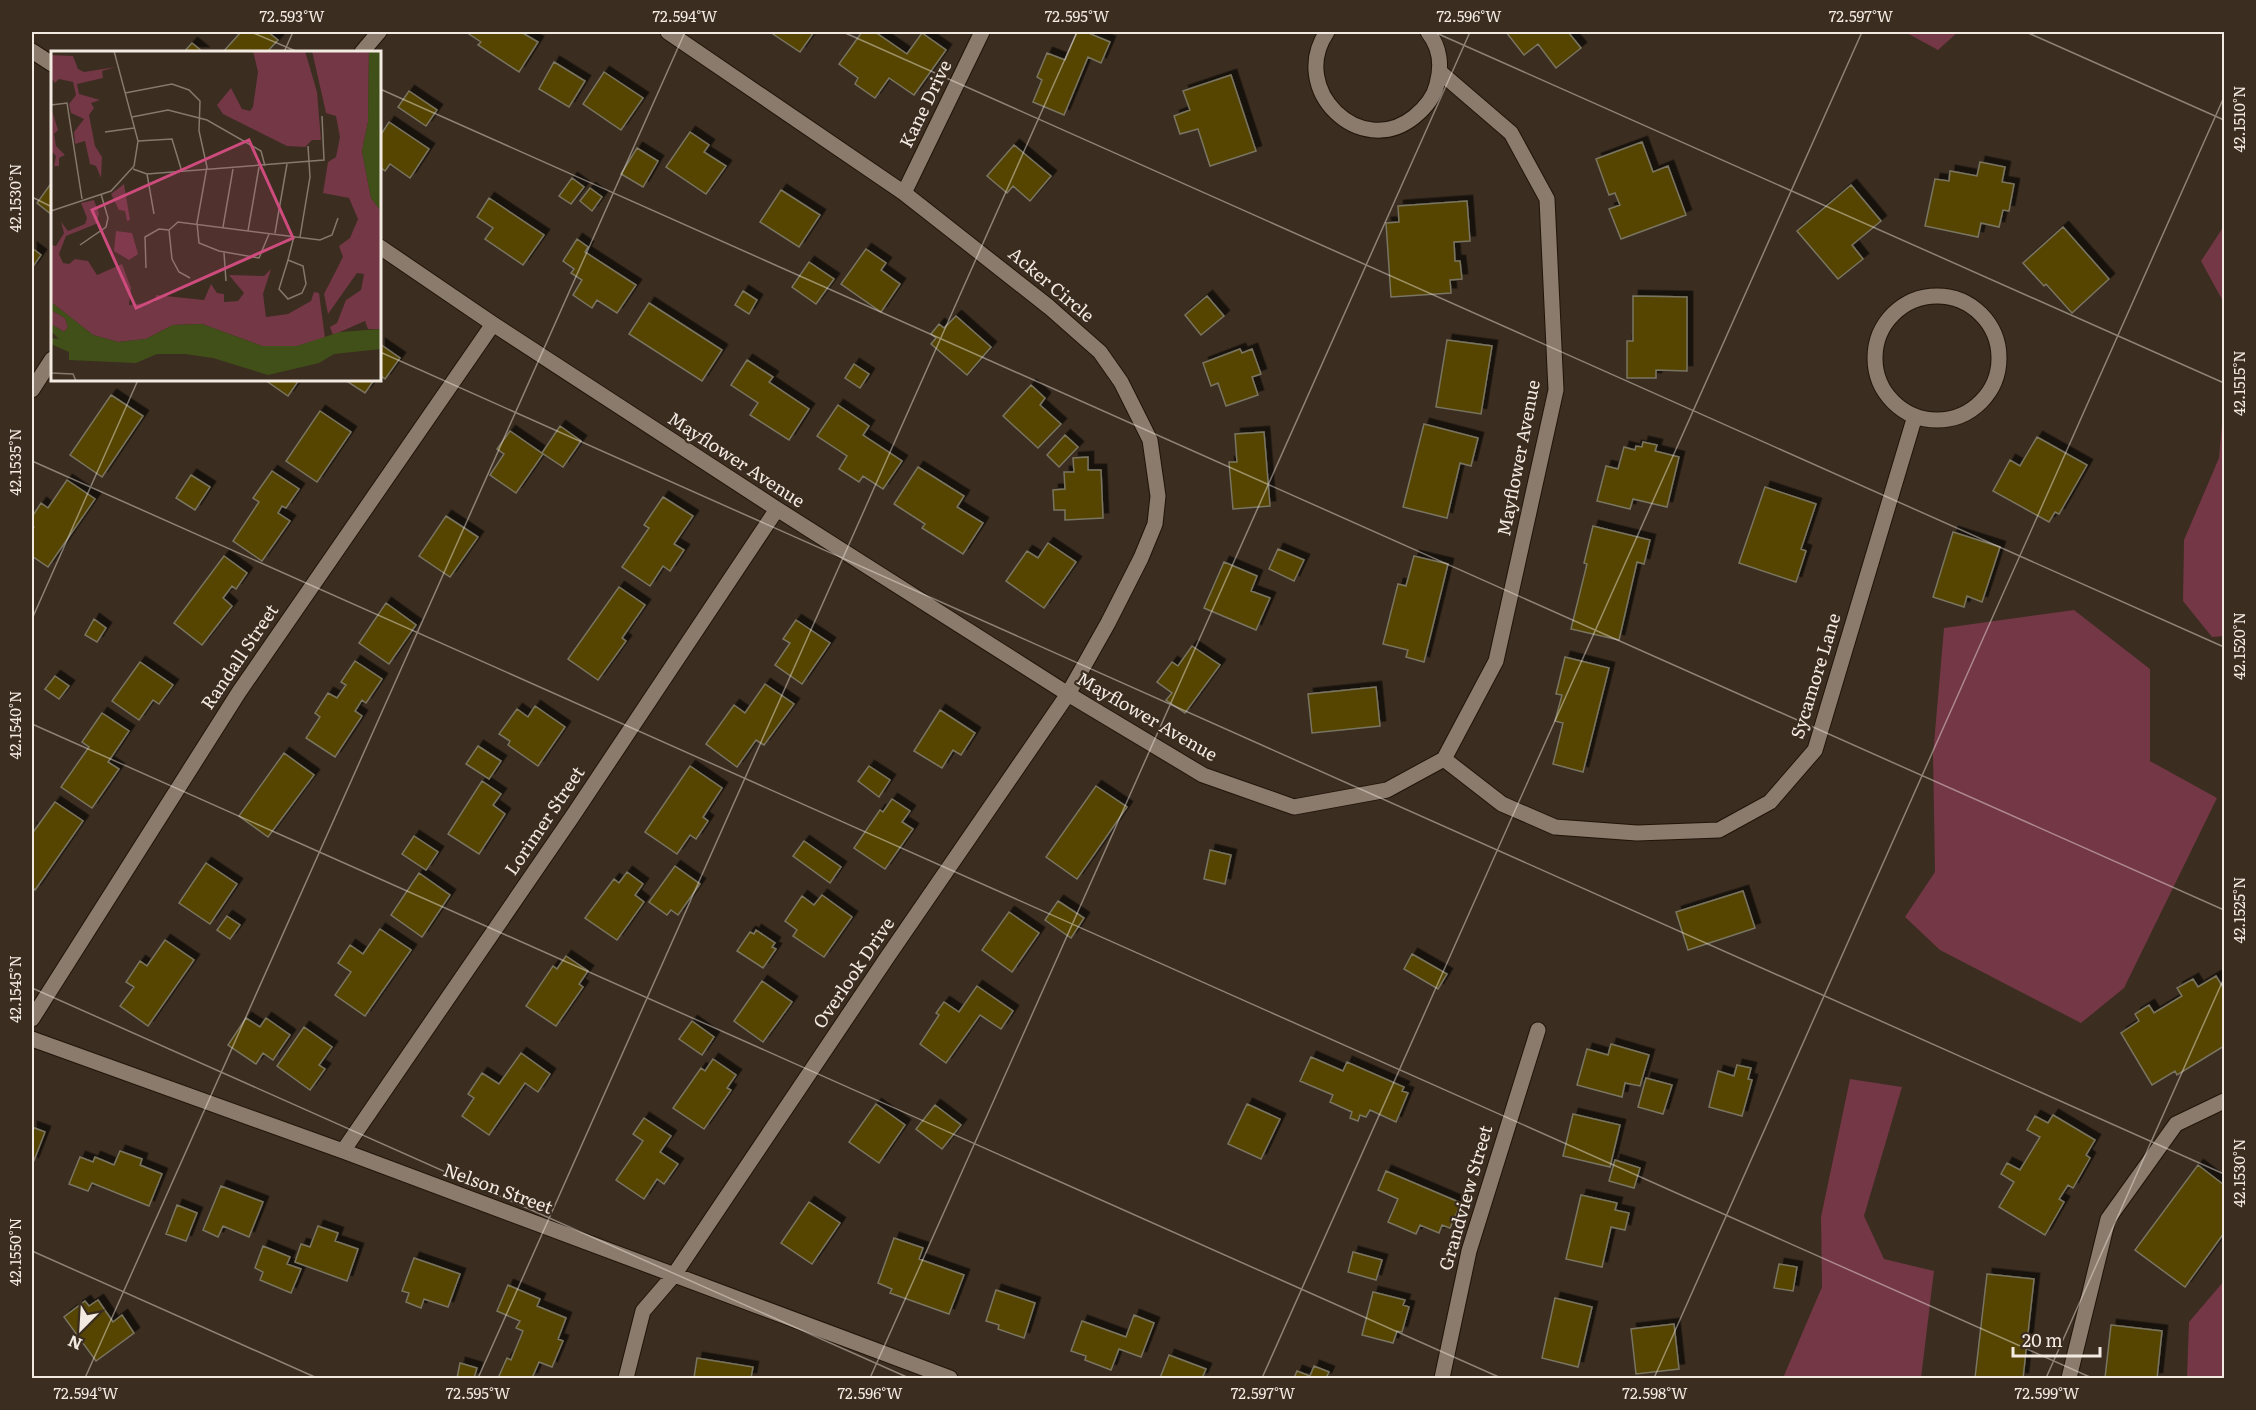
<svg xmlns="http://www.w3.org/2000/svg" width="2256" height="1410" viewBox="0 0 2256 1410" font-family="Literata,serif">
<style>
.green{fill:#733745}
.building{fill:#544400;stroke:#7a7561;stroke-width:1.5;filter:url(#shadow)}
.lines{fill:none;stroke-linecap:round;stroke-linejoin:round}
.street-casing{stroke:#211509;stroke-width:17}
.street{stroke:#8b7b6c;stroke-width:15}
.ticks{fill:none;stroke:#f3eae2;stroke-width:1.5;stroke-opacity:0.45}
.labels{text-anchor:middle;stroke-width:4.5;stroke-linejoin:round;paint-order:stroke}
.street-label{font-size:18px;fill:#f3eae2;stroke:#3b2d20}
.inset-road{fill:none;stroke:#85796e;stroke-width:1.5}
.view{fill:#ce4c7d;fill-opacity:0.15;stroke:#ce4c7d;stroke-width:3}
.inset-edge{fill:none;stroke:#f3eae2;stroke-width:3}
.neatline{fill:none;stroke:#f3eae2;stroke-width:2}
.ticks-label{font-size:15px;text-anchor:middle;fill:#f3eae2}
</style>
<defs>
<filter id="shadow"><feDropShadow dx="5.5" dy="-5.5" stdDeviation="0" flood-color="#0009"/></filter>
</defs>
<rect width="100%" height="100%" fill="#3b2d20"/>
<path class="green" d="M1905,32h53l-20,18z
M2224,226v77l-23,-42z
M2224,401v235l-12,1 -29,-36 1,-61 35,-82z
M2074,610l76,59v92l67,37 -93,190 -43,35 -141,-73 -35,-33 30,-45 -2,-117 11,-127z
M1850,1079l52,8 -38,129 20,43 50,12 -13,107h-138l39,-91 -1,-70z
M2224,1281v97h-37l2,-56z"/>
<path class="building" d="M241,32h27l10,8 -11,12h-44z
M466,32h55l17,10 -19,30 -41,-27 3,-3z
M770,32h44l-14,20z
M862,32h13l32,22 15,-21 24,17 -32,45 -25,-17 -14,20 -20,-14 3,-6 -19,-14z
M1077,32h9l24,10 -9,21 -13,-6 -24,58 -31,-13 9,-22 -5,-3 10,-24 18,7z
M1506,32h62l13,16 -25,20 -18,-24 -14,11z
M192,43l11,9h-19z
M554,62l31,19 -16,26 -30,-18z
M604,72l39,26 -22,32 -38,-26z
M1231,75l25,76 -46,15 -12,-37 -18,5 -6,-18 16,-6 -7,-19z
M409,91l28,19 -11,16 -28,-19z
M389,122l40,27 -19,29 -20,-14 -5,7 -5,-4v-31z
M690,132l19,13 -5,7 22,14 -20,28 -40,-27z
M1642,142l11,30 15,-6 18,49 -65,24 -12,-30 11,-4 -5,-12 -6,2 -13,-36z
M1014,145l37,31 -21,25 -17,-15 -6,7 -20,-17z
M637,148l21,13 -15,26 -22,-13z
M1980,162l25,5 -3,15 12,2 -5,27 -6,-1 -4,17 -18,-4 -3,14 -53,-11 10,-47 14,2 1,-10 27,5z
M572,178l12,9 -13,17 -12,-8z
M52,182v33l-15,-12z
M1851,185l30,36 -29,24 11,14 -25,20 -41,-48z
M590,188l12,9 -10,14 -12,-10z
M781,190l39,25 -21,32 -39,-25z
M489,198l55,37 -21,30 -38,-26 8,-11 -16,-11z
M1467,201l3,40 -16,1 1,19h5l2,18 -12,1 1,13 -60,4 -5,-74 13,-1 -1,-16z
M2063,227l46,52 -37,34 -26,-29 -2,2 -21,-23z
M577,239l11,8 -3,5 51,33 -19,28 -20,-13 -5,8 -19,-13 9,-15 -11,-7 3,-4 -11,-8z
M32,248l9,7 -9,13z
M866,249l20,14 -5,7 19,14 -19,28 -40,-28z
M809,262l25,17 -18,25 -24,-17z
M743,291l14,9 -8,14 -14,-9z
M1207,296l17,20 -23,19 -16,-20z
M1633,296l54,1v74l-31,-1v8h-29v-37h6z
M649,303l73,47 -20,31 -73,-47z
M956,316l35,31 -24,28 -36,-31 5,-6 -5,-4 8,-10 5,4z
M1447,340l45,6 -11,68 -45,-7z
M380,344l20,14 -15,21 -5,-4z
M1240,349l2,4 10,-4 9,25 -9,3 6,18 -32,11 -8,-23 -7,3 -8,-23z
M747,360l26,17 -4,5 40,27 -20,31 -39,-25 8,-12 -27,-18z
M854,364l15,10 -9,14 -15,-10z
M265,380h34l-11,16z
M345,380h29l-9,13z
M1031,385l14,13 -5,7 21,19 -23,24 -35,-32z
M111,395l32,21 -41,61 -32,-22z
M838,405l31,21 -6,9 39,26 -19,28 -20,-13 -4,6 -20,-13 8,-13 -30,-20z
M320,411l31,21 -34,50 -31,-21z
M1424,424l54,14 -7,28 -11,-3 -13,55 -44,-11z
M560,426l21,15 -18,26 -21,-14z
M510,431l33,23 -27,39 -26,-18 14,-21 -7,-5z
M1264,432l6,74 -37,3 -4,-47h8l-2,-28z
M1065,435l13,12 -19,20 -12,-12z
M2037,437l50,28 -28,49 -4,-2 -6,10 -56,-31 17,-31 10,6z
M1643,442l14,3 -2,6 24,6 -12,50 -34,-8 -3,10 -33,-8 9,-35 12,3 6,-22 11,3 1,-4 6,1z
M1088,457v13h13l2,48 -38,2v-10h-11l-1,-20 12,-1 -1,-17h10l-1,-14z
M918,467l46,29 -7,11 26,16 -20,31 -41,-26 3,-4 -31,-20z
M272,471l27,18 -13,19 -4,-2 -4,7 12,8 -28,40 -29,-20 26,-39 -6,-4z
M191,475l19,12 -15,23 -19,-12z
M67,480l28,19 -47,68 -16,-11v-26l2,-3 -2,-2v-8l9,-14 7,5z
M1765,487l51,17 -15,45 5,2 -10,31 -57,-19z
M663,497l30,19 -19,28 10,6 -14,21 -7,-5 -13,20 -28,-19 27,-39 -5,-3z
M446,516l32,21 -28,40 -31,-21z
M1593,526l57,14 -6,24 -7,-2 -18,78 -48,-11 16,-65 -3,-1z
M1953,532l47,15 -18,55 -15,-6 -3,11 -31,-10z
M1048,543l28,19 -32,46 -38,-27 21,-30 11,7z
M1278,549l26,11 -10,21 -25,-12z
M224,556l23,17 -11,16 -4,-3 -9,12 9,8 -30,39 -28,-22z
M1414,556l34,8 -24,98 -18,-5 2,-7 -25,-6 15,-60 8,2z
M1224,562l33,14 -6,15 19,7 -14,32 -52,-22z
M619,587l26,18 -23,33 4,3 -28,39 -30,-21z
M386,603l30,22 -27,39 -30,-21z
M94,619l12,9 -9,14 -12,-7z
M796,620l34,23 -28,41 -27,-19 15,-22 -7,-4z
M1192,646l28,19 -35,48 -19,-13 6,-7 -15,-11 15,-20 6,4z
M1565,657l44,11 -26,104 -30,-8 10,-41 -8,-2 7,-26 -6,-1z
M355,661l27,18 -16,24 -4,-3 -7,11 7,5 -27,41 -29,-19 14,-21 -5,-4 13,-20 9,5 9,-13 -5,-3z
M140,662l33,23 -14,19 -6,-4 -14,20 -27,-19z
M55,676l14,10 -10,13 -14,-10z
M765,684l29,20 -30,41 -8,-5 -19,27 -31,-23 28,-39 11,8z
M1376,687l4,39 -68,7 -4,-39z
M535,706l30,21 -27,39 -30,-21 2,-4 -11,-7 18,-25 11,8z
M940,710l35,23 -14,22 -8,-5 -11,18 -28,-17z
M102,713l27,18 -21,31 11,7 -27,39 -31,-21 28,-40 -7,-5z
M478,746l23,15 -12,18 -23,-15z
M284,753l30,22 -46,62 -29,-21z
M690,766l32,22 -19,29 5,4 -12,18 -6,-4 -13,19 -32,-22z
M869,766l21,14 -11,17 -21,-16z
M482,781l19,13 -8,11 12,9 -26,40 -31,-20z
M1096,786l31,21 -50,72 -31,-22z
M892,799l18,12 -8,11 11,7 -28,40 -31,-21 26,-38 3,2z
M55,802l28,19 -48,69 -3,-3v-58l2,2z
M414,836l24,16 -12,18 -24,-16z
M804,841l37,26 -11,16 -37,-27z
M1210,850l21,5 -6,29 -21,-5z
M206,863l31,21 -27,40 -31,-21z
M675,866l25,18 -22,31 -7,-5 -4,5 -18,-13z
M627,872l16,12 -8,11 9,7 -27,38 -32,-22 29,-39 5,4z
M419,873l31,22 -28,42 -31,-22z
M1743,891l12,37 -67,22 -12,-38z
M822,895l30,22 -28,40 -31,-21 4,-6 -12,-9 17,-25 12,9z
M1058,901l26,17 -13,20 -26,-18z
M1009,912l30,21 -27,39 -30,-22z
M227,916l13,9 -10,14 -13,-9z
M380,929l31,21 -46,66 -30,-21 16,-23 -13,-9 12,-18 13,9z
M756,930l19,13 -3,4 4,2 -13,19 -26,-17 13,-19 4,2z
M165,940l29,20 -46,66 -28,-20 14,-19 -8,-5 14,-21 7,5z
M1412,954l35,20 -9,15 -34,-20z
M566,956l22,15 -9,13 4,3 -27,39 -30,-20 27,-40 4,3z
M2216,976l8,13v57l-47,29 -2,-4 -23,14 -31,-52 18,-12 -4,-7 14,-9 5,8 28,-17 -5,-8 16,-9 5,8z
M762,981l30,21 -29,40 -29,-21z
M977,986l36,25 -12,18 -21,-14 -34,48 -26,-19 19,-29 -3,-2 8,-11 15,10z
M246,1018l14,9 6,-9 24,17 -17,25 -10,-7 -7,11 -28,-19z
M692,1021l22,16 -12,18 -23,-16z
M304,1027l28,20 -13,18 6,4 -15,21 -33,-24z
M1611,1044l38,11 -9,31 -15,-3 -3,14 -45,-12 10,-36 21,6z
M521,1053l29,21 -12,18 -13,-9 -36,52 -27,-19 12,-18 -6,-4 14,-21 17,11z
M1311,1057l32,14 4,-9 57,25 -2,4 6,2 -12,29 -26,-12 -4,7 -6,-2 -2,6 -8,-3 2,-6 -22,-10 3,-7 -33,-14z
M713,1059l23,16 -9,13 4,2 -27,39 -31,-21 28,-40 4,3z
M1737,1065l14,3 -3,11 4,1 -10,36 -33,-9 9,-36 16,5z
M1646,1078l26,7 -9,29 -25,-7z
M876,1104l29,21 -26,38 -30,-21z
M1247,1104l33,15 -19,40 -33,-15z
M935,1105l26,20 -19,24 -26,-20z
M1573,1114l47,11 -10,42 -47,-11z
M2053,1115l42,25 -9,15 4,3 -17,30 -5,-3 -9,14 5,3 -19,33 -46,-28 15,-25 -13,-8 6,-11 13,7 20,-33 -13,-7 8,-14 13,7z
M644,1118l27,18 -11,16 18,12 -14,20 -7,-5 -13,20 -28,-19 27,-39 -10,-7z
M32,1127l13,5 -12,31 -1,-1z
M120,1151l22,8 -2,6 22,9 -13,32 -57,-23 -4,8 -19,-7 11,-27 13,5 2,-5 19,8z
M1615,1160l25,8 -6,20 -25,-7z
M2198,1165l26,20v48l-39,54 -50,-37z
M1386,1171l75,32 -11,25 -8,-3 -3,8 -19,-8 -4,9 -28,-12 10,-23 -20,-9z
M221,1186l42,16 -14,35 -26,-11 -5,11 -15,-7z
M1581,1195l36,8 -2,7 14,3 -4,17 -14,-3 -9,40 -36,-8z
M809,1202l31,21 -28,41 -31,-21z
M177,1205l20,8 -11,28 -20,-7z
M318,1226l20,7 -3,8 23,8 -11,32 -52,-19 6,-18 9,3z
M894,1238l29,10 -4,11 45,16 -15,39 -59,-21 2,-4 -14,-6z
M263,1246l27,11 -3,7 14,5 -10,24 -31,-13 3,-8 -8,-4z
M1353,1252l29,8 -6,20 -28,-8z
M414,1258l46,16 -12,33 -24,-8 -3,9 -15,-6 3,-9 -7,-2z
M1779,1264l18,3 -4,24 -19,-3z
M1987,1274l47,5 -11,99h-48z
M508,1285l32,14 -3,7 29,12 -8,21 5,2 -11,26 -13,-5 -7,16h-27l-6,-2 8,-18 4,2 12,-29 -7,-3 4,-7 -23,-10z
M996,1290l39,13 -11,35 -26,-9 1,-4 -13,-4z
M1373,1292l32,8 -2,5 6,2 -7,25 -5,-1 -4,12 -31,-8z
M1555,1298l37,9 -14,60 -36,-9z
M98,1300l15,22 9,-7 12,18 -38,28 -32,-44 21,-16 4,5z
M1134,1315l20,8 -13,34 -22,-8 -8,21 -26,-10 1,-4 -15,-5 11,-30 44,16z
M1674,1324l5,45 -43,5 -5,-45z
M2111,1325l51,6 -5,47h-52z
M1169,1355l37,14 -4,9h-42z
M697,1358l56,9 -2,11h-57z
M460,1363l17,5 -3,10h-17z
M1314,1366l15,6 -3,6h-32l3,-7 13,5z"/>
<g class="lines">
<defs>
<path id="street" d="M1327,32c-39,57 33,128 87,85 11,-9 20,-19 23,-33 5,-18 3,-37 -9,-52
M32,51l20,13
M362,52l17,-20
M904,193l78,-161
M380,247l113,77 284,185 291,185 135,81 91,32 93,-17 57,-31 52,-98 60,-271 -9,-191 -36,-66 -71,-61
M1875 358a62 62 0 1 1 124 0a62 62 0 1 1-124 0Z
M32,390l20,-31
M1444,759l58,45 53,23 82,6 82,-3 51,-28 45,-52 100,-334
M32,1019l207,-327 254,-368
M32,1039l311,112 607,227
M343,1151l229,-334 205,-308
M626,1378l17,-67 31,-36 212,-316 182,-265 40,-71 33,-65 14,-34 3,-28 -8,-56 -29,-58 -21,-30 -51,-45 -145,-114 -236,-161
M1442,1378l27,-127 69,-221
M2069,1378l39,-159 68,-95 48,-23"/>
</defs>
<use href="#street" class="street-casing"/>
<use href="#street" class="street"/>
</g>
<path class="ticks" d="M251,32l47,20M843,32l1381,615M1434,32l790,351M2026,32l198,88M284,52l9,-20M380,89l1844,821M32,197l20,10M380,352l1844,822M32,461l2060,917M32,619l106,-239M32,724l1469,654M32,988l877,390M32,1251l285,127M85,1378l600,-1346M478,1378l599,-1346M870,1378l600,-1346M1262,1378l600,-1346M1654,1378l570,-1281M2046,1378l178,-400"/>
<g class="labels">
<g class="street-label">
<text transform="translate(926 104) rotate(-64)" y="6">Kane Drive</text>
<text transform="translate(1051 285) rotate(40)" y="6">Acker Circle</text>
<text transform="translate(1519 458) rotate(-79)" y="6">Mayflower Avenue</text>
<text transform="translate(736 460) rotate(33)" y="6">Mayflower Avenue</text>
<text transform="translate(240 657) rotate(-56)" y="6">Randall Street</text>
<text transform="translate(1816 676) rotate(-73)" y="6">Sycamore Lane</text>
<text transform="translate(1147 717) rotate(30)" y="6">Mayflower Avenue</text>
<text transform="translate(545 821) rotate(-56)" y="6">Lorimer Street</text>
<text transform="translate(854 973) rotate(-56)" y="6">Overlook Drive</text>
<text transform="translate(498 1189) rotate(20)" y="6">Nelson Street</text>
<text transform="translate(1466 1198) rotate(-74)" y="6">Grandview Street</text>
</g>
</g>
<g transform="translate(51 51)">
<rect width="330" height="330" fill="#3b2d20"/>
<path d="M202,0h52l12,41 4,48h-9l-7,7 -18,-1 -64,-32 -6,-9 14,-17 11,21 8,2 3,-4 5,-35zM261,0h57l-1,71 -6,29 9,47 10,13v118h-13l-3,-8 -32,14 -3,-8 7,-4 9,-23 15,-10 3,-16 -7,-1 -29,41 -4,-20 19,-37 -4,-11 11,-8 8,-19 -9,-21 -26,-5 5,-31 8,-5 4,-20 -4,-21 -10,-3zM0,4l22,1 5,13 6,3 32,-5 -14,4 1,7 -26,6 2,10 21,6 -9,3 3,5 -5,7 6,31 7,11 -1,21 -5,-12 -6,-2 -5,-23 -10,3 -1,-12 10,-13 -13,-6 -2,-9 7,-9 -3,-13 -14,-3 -4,4 -4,-5zM0,56l7,23 -4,4 2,12 9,9 -6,3v8h-5l2,-10 -5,-5zM73,133l6,36 -3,1 -2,-10 -6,-1 -8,-16zM43,149l5,14 -3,10 -30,12 -7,18 4,9 6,1 6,-5 13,2 9,14 25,-11 9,24 -2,17 26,-3 1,-7 48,5 7,-16 6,9 7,1v8l14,-1 6,-8 -15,-18 35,1 7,-7 -8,25 3,23 22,-3 23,-13 3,-9 5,1 6,45 -28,8h-35l-60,-22 -29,1 -27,14 -28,3 -25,-7 -42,-33v-57l5,1 8,-13 -3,-11 7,9 17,-7 2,-6 -6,-15zM65,180l16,2 6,21 -9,6 -15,-9zM0,259l14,8 3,9 -4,5 -13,-8z" fill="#733745"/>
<path d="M318,0h12v160l-10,-13 -9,-47 6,-29zM0,251l42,33 25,7 28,-3 27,-14 29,-1 60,22h35l43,-14 41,-3v20l-47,5 -15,9 -51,12 -55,-17 -28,-4h-28l-21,9 -67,-3v-8l-18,-8v-6l8,1 -8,-8v-7l13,8 4,-5 -3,-9 -14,-8z" fill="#415018"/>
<path class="inset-road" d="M74,42l47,-9 17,6 11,11 -1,30 8,36 -10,56 2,20 20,8 40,7 10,-24M0,54l16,-2 15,96M81,66l36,-7 39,10 54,31 4,15M54,81l29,-4M87,90l34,-2 10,33M82,118l14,5 177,-14 -2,-44M96,123l7,40M0,160l60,-20 23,-25 4,-25 -24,-90M172,176l10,-58M197,180l11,-64M224,182l12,-69M249,186l10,-60 -2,-31M29,194l26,-18 2,-9 -7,-24M173,202l2,28M237,209l-9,29 9,10 14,-6 4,-9 -3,-18 -15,-6 6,-24M95,217l-1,-31 14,-8 10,1M139,227l-11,-6 -7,-13 -3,-29 9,-8 142,18 12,-5 6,-17M0,322l22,1 3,7"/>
<path class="view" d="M198,89l44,98 -157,70 -44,-98z"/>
<rect width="330" height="330" class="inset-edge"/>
</g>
<rect width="2256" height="1410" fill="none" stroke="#3b2d20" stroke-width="66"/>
<g transform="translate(81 1329) rotate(204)" stroke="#3b2d20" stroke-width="4.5" paint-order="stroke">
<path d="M0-4.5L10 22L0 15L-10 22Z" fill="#f3eae2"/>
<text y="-9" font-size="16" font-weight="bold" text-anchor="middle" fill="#f3eae2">N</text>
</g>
<path d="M2013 1347v9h87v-9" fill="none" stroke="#f3eae2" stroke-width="3"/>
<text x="2022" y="1347" font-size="18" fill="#f3eae2" stroke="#3b2d20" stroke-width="4.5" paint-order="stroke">20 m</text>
<rect x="33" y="33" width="2190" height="1344" class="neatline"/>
<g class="ticks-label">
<text x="292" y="22">72.593°W</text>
<text x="685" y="22">72.594°W</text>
<text x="1077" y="22">72.595°W</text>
<text x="1469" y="22">72.596°W</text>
<text x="1861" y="22">72.597°W</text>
<text transform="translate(2240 119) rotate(-90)" y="5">42.1510°N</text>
<text transform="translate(16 198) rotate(-90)" y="5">42.1530°N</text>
<text transform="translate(2240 383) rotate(-90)" y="5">42.1515°N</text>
<text transform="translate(16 462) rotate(-90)" y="5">42.1535°N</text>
<text transform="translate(2240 646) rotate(-90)" y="5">42.1520°N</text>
<text transform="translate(16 725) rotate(-90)" y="5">42.1540°N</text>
<text transform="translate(2240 910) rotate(-90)" y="5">42.1525°N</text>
<text transform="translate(16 989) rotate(-90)" y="5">42.1545°N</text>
<text transform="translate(2240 1173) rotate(-90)" y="5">42.1530°N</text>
<text transform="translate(16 1252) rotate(-90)" y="5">42.1550°N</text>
<text x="86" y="1399">72.594°W</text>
<text x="478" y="1399">72.595°W</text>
<text x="870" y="1399">72.596°W</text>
<text x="1263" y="1399">72.597°W</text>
<text x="1655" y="1399">72.598°W</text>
<text x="2047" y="1399">72.599°W</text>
</g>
</svg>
